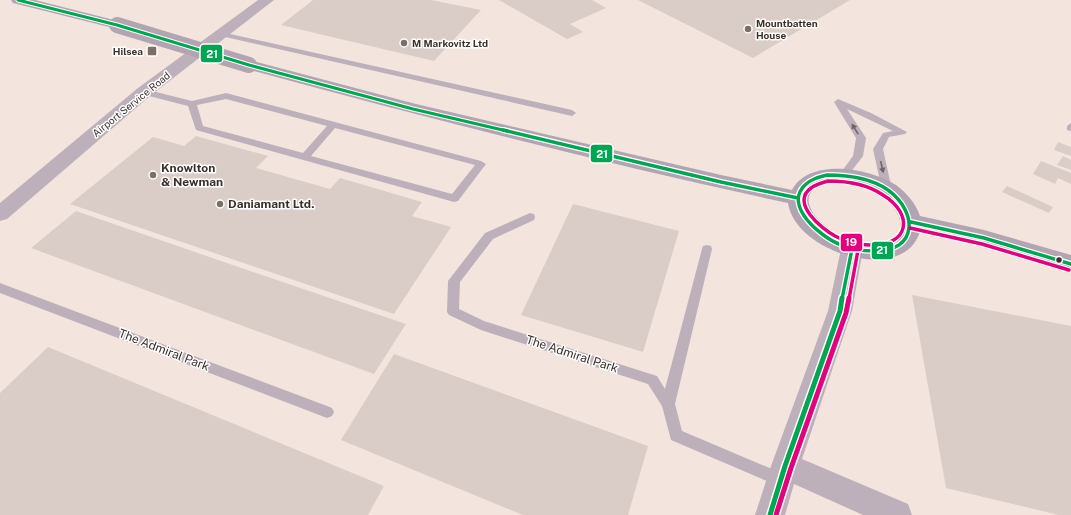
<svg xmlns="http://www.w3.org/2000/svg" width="1071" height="515" viewBox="0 0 1071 515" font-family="'Public Sans',sans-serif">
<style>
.building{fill:#dacdc7}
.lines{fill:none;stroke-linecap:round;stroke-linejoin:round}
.lane{fill:#bdb0bb;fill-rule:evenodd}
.street{fill:#bdb0bb;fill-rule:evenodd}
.secondary{fill:#b3a4b2;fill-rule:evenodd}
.secondary-bridge{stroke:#b3a4b2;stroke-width:16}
.bus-1-far2-casing{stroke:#fff;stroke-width:5}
.bus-1-far1-casing{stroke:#fff;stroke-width:6}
.bus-1-casing{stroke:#fff;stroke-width:8}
.bus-2-far1-casing{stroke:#fff;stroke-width:6}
.bus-2-casing{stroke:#fff;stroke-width:8}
.bus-1-far2{stroke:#00a651;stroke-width:3}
.bus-1-far1{stroke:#00a651;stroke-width:3.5}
.bus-1{stroke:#00a651;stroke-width:5}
.bus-2-far1{stroke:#e5007d;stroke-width:3.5}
.bus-2{stroke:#e5007d;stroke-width:5}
.oneway{fill:#6f6363}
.poi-dot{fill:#7b6f68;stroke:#fff;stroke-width:1.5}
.bus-dot{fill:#3b2f29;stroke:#fff;stroke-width:1.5}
.labels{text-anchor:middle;stroke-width:3;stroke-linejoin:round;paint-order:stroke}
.far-poi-label{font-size:10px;font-weight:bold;fill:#3b2f29;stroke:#fff;text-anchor:start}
.far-street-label{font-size:10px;fill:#3b2f29;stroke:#fff}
.poi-label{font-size:12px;font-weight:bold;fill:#3b2f29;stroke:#fff;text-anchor:start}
.street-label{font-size:12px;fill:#3b2f29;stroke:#fff}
.line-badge{stroke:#fff;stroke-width:1.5}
.badge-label{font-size:11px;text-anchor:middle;font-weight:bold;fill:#fff}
</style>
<rect width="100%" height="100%" fill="#f3e5dd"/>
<path class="building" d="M313,0h118l50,10 -47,51 -153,-36z
M499,0h93l14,8 -36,16 13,8 -16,7z
M638,0h212l-97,58z
M196,136l72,20 -12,12 74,21 10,-11 82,24 -10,14 39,11 -57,87 -324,-110 83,-67 31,9z
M1058,142l13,5v9l-17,-6z
M1063,156l8,4v10l-14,-5z
M1041,161l30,12v11l-13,-6 -3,6 -22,-10z
M1007,186l46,21 -4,6 -47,-21z
M573,204l106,27 -36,121 -122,-37z
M76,211l177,61 153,52 -32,50 -343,-126z
M912,295l159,31v189h-12l-113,-27z
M48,347l336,139 -16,29h-368v-122z
M394,354l254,92 -20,69h-105l-182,-75z"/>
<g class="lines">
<path class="lane" d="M218,32h3l351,78 4,3 -4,3 -351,-80 -4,-2z
M144,89l48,12 34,-8 255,68 5,3 -28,37 -4,1 -258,-72 -8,-24 -47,-12 -1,-2zM226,99l101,27 -24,27 -100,-27 -6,-21zM335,128l140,37 -23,29 -141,-38z
M838,99l33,14 36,19 -2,2 -16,3 -6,12 9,41 -1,2 -4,1 -5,-3 -9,-41 10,-16 10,-2 -46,-22 19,29 -3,18 -16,21h-6l-2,-2 14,-19 3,-18 -22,-36z
M1071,123v8l-4,-1v-4z
M530,213l4,1 1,3 -1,3 -41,19 -33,43 -1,27 25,12 173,55 8,13 37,-140 1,-3 4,-1 4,1 1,3 -37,155 7,27 104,44 2,5 -2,5 -5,2 -110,-47 -9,-34 -14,-22 -167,-54 -32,-15 -2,-3 1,-31 37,-48z
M0,283l327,123 5,2 2,4 -2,4 -5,2 -327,-125z"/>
<path class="street" d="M258,0h16l-124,96 -143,123 -7,2v-18l138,-115z
M852,241l8,2 3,6 -11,62 -50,148 106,45 4,11h-49l-69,-31 -9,31h-30l16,-49 57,-155 13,-62 3,-6z"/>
<path class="secondary" d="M11,0h24l87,22 2,3 -2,3 -5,1 -104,-26z
M249,60l167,44 305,71 71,15c17,-33 78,-22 104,-5 11,8 20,19 24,31l64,14 87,25v18l-87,-27 -64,-14c-2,5 -5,11 -9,15 -31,31 -117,0 -123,-44 -183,-39 -364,-86 -545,-135l-2,-3 2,-3zM828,182c18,0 36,2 52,13 15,9 34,37 7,46 -6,2 -14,2 -21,1 -8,0 -16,-1 -23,-5 -23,-10 -56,-43 -15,-55z"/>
<path class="secondary-bridge" d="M117,25l132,40"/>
<defs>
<path id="bus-1-far2" d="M18,0l99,25 132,40 164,44 94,22"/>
<path id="bus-1-far1" d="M503,130l218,52 77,16
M827,175c21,0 44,3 61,15 30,22 30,61 -13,61 -12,0 -25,-2 -36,-7 -18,-7 -56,-38 -34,-59 6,-6 14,-8 22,-10z
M911,222l73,16 87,26
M842,299l10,-50"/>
<path id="bus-1" d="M770,515l15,-49 55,-155 2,-13"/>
<path id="bus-2-far1" d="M828,181c19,0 39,3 55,14 31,19 27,51 -13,50 -11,0 -24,-3 -35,-9 -13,-7 -45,-33 -24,-48 5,-4 11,-5 17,-7z
M910,228l72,16 87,26
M849,299l9,-49"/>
<path id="bus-2" d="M776,515l15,-47 55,-155 3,-15"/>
</defs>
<use href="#bus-1-far2" class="bus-1-far2-casing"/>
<use href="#bus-1-far1" class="bus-1-far1-casing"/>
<use href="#bus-1" class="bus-1-casing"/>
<use href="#bus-2-far1" class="bus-2-far1-casing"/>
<use href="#bus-2" class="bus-2-casing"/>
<use href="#bus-1-far2" class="bus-1-far2"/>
<use href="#bus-1-far1" class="bus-1-far1"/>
<use href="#bus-1" class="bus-1"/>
<use href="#bus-2-far1" class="bus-2-far1"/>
<use href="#bus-2" class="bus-2"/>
</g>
<defs><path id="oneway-solid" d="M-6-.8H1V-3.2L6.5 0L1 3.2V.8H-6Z"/></defs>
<g class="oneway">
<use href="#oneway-solid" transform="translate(855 129) rotate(-122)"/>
<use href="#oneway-solid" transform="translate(882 167) rotate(77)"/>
</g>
<g class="poi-dot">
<circle cx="748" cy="29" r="4"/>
<circle cx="404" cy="43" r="4"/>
<rect x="147" y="46" width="10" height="10" rx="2"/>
<circle cx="153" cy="175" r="4"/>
<circle cx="220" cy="204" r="4"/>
</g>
<circle class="bus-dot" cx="1059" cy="260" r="3.5"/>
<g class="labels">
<g class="far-poi-label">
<text x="756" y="27">Mountbatten<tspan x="756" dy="12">House</tspan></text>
<text x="412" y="47">M Markovitz Ltd</text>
<text x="143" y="55" text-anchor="end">Hilsea</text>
</g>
<g class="far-street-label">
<text transform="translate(131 104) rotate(-39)" y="4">Airport Service Road</text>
</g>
<g class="poi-label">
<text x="161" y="172">Knowlton<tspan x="161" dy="14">&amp; Newman</tspan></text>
<text x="228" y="208">Daniamant Ltd.</text>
</g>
<g class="street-label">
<text transform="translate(164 350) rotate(21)" y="4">The Admiral Park</text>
<text transform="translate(572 354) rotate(18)" y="4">The Admiral Park</text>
</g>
</g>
<g class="line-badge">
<rect x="200" y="44" width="23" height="19" rx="4" fill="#00a651"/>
<rect x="590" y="144" width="23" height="19" rx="4" fill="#00a651"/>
<rect x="840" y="233" width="23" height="19" rx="4" fill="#e5007d"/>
<rect x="871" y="241" width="23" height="19" rx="4" fill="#00a651"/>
</g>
<g class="badge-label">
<text x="212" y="58">21</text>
<text x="602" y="158">21</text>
<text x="851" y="246">19</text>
<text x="882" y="254">21</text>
</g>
</svg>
